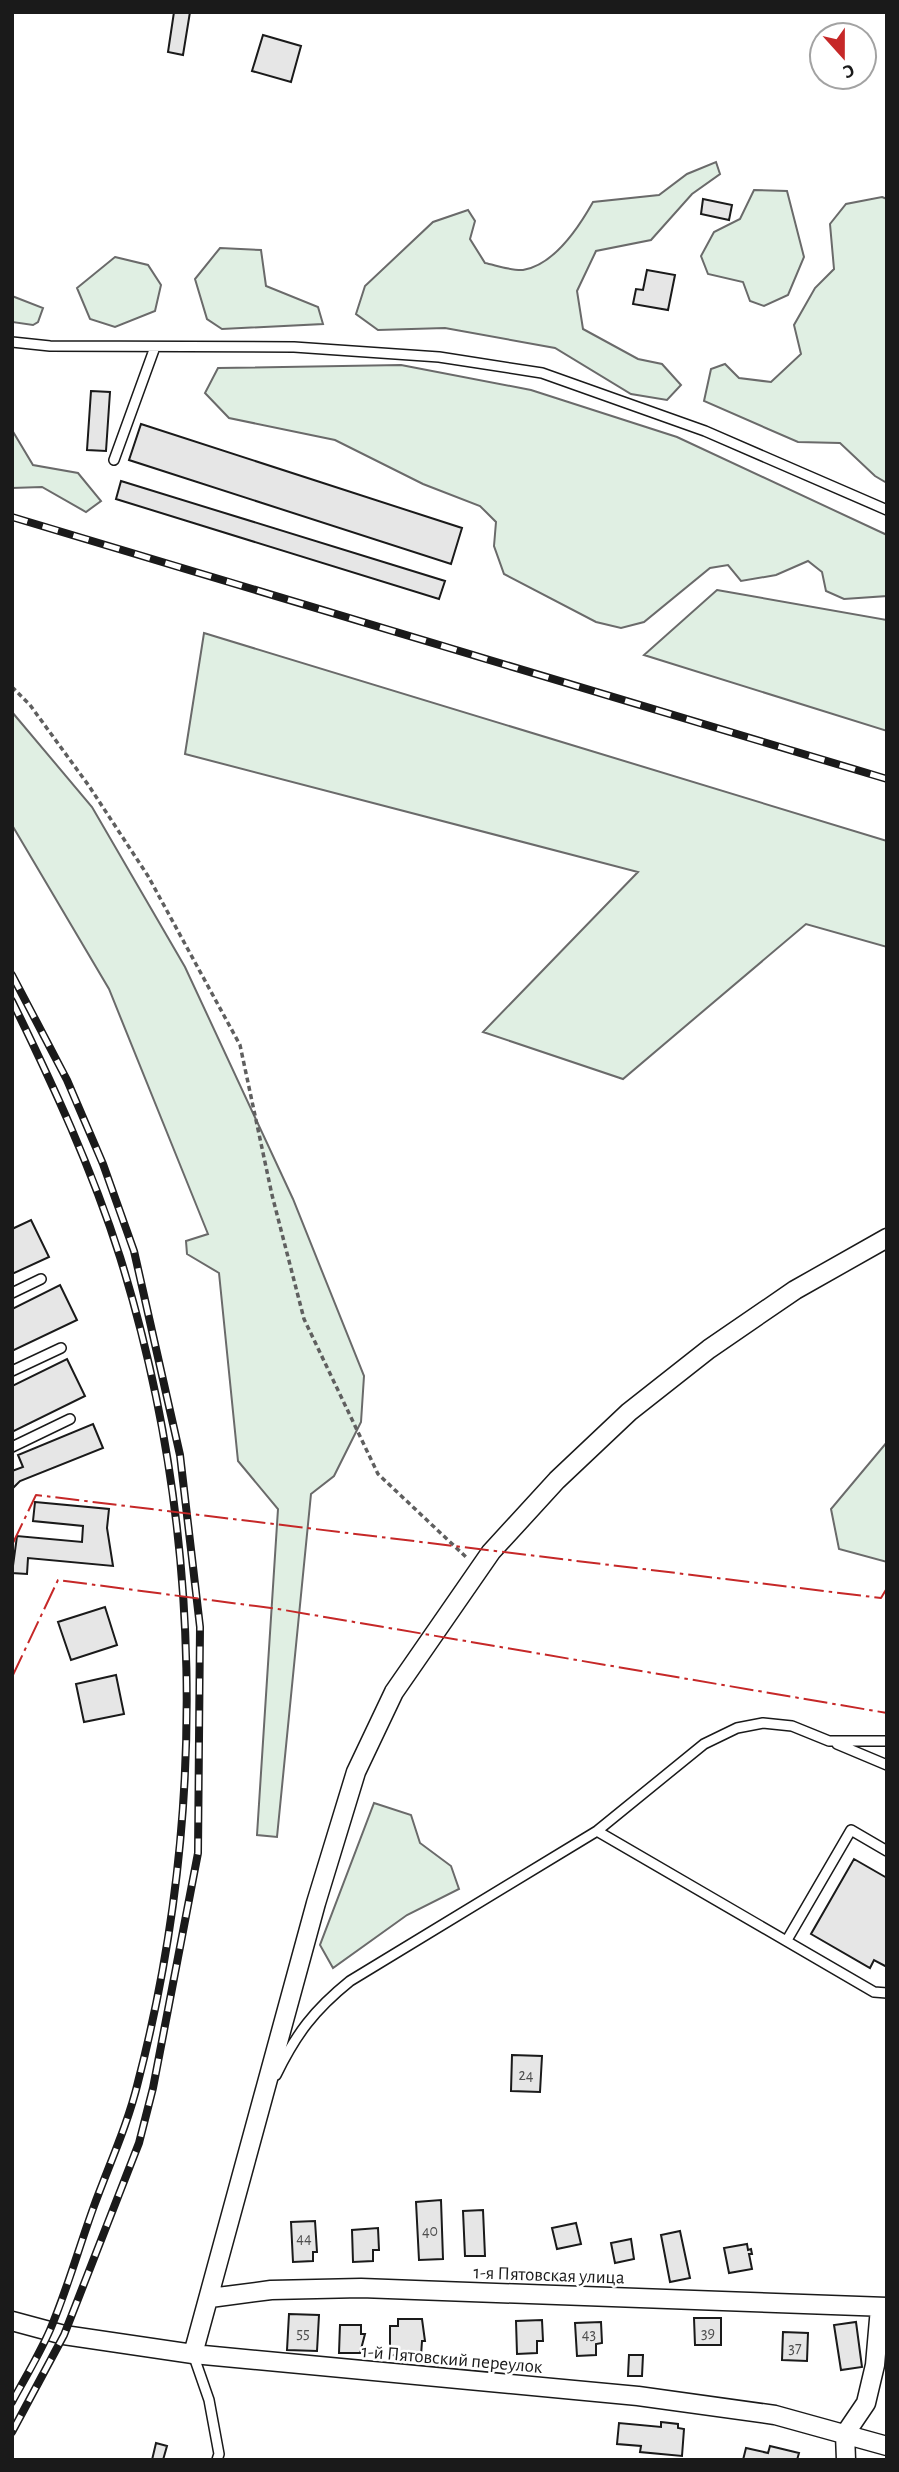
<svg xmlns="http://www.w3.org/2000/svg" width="899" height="2472" viewBox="0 0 899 2472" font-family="'Alegreya Sans',sans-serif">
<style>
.green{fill:#e0efe3;stroke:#6a6a6a;stroke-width:2}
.building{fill:#e6e6e6;stroke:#1a1a1a;stroke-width:2}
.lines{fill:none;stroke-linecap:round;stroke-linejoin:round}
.lane-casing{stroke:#1a1a1a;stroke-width:12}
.street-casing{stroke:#1a1a1a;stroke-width:21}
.path{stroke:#5f5f5f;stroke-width:3.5;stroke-dasharray:5 3.5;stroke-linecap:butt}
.lane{stroke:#fff;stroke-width:9}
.street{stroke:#fff;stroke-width:18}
.rail-casing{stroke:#1a1a1a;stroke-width:8}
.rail{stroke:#fff;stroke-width:5;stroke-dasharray:16;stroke-linecap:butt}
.power{stroke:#c62828;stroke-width:2;stroke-dasharray:24 5 3.5 5;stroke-linecap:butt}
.labels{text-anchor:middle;stroke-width:5;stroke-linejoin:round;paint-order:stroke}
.number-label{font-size:16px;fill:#4d4d4d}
.street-label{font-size:19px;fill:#1a1a1a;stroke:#fff}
</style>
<rect width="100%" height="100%" fill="#fff"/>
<path class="green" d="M716,162l4,12 -28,20 -41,46 -55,11 -19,40 6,38 55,30 24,5 19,21 -14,15 -36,-6 -76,-46 -110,-20 -67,2 -22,-16 9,-28 68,-64 35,-12 7,11 -5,18 15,24c10,2 27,8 38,7 31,-5 56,-43 70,-68l66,-7 28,-21z
M754,190l33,1 17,66 -16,38 -24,11 -14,-5 -7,-19 -35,-8 -7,-18 13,-24 26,-13z
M882,197l5,2v284l-12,-7 -35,-33 -42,-1 -94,-41 7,-32 14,-5 14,14 32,4 30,-28 -7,-29 21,-37 19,-19 -4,-45 16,-20z
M220,248l41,2 5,36 52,21 5,17 -101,5 -15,-10 -12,-40z
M115,257l33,8 13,20 -6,26 -40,16 -25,-8 -13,-31z
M12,296l31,12 -5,14 -5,3 -21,-3z
M401,365l130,25 146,47 210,98v61l-43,3 -18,-8 -4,-19 -14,-11 -32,14 -35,6 -13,-16 -18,3 -66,54 -23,6 -25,-6 -92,-48 -10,-28 2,-24 -16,-16 -57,-22 -88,-44 -106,-22 -24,-25 13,-25z
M12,430l21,35 45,8 23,28 -15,11 -44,-25 -30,1z
M717,590l170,30v111l-243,-76z
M204,633l683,208v106l-81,-23 -183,155 -140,-47 155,-160 -453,-118z
M12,712l80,95 93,160 108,232 71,177 -3,46 -27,54 -23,18 -34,343 -20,-2 21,-326 -40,-48 -19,-188 -32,-19 -1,-13 22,-7 -99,-245 -97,-164z
M887,1442v120l-48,-13 -8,-40z
M374,1803l37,12 9,28 31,23 8,23 -52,26 -74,53 -13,-23z"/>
<path class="building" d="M174,12h16l-7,43 -15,-3z
M263,35l38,11 -10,36 -39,-11z
M703,199l29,6 -3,15 -28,-6z
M647,270l28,5 -7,35 -35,-6 3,-15 7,1z
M91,391l19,1 -4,59 -19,-1z
M141,424l321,104 -11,36 -322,-104z
M121,481l324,100 -6,18 -323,-100z
M31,1220l18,37 -37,17v-45z
M60,1285l17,35 -65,31v-42z
M67,1359l18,37 -73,36v-46z
M93,1424l10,24 -83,33 -8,8v-18l11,-4 -5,-12z
M35,1502l74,7 -2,19 6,38 -85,-8 -1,16 -15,-1 5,-37 65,6 1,-16 -50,-5z
M105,1607l12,38 -46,15 -13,-38z
M116,1675l8,39 -40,8 -8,-38z
M854,1859l33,19v89l-13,-7 -4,8 -59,-34z
M512,2055l30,1 -2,36 -29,-1z
M441,2200l2,59 -24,1 -3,-58z
M483,2210l2,46h-20l-2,-45z
M315,2221l2,31h-4v9l-20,1 -2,-40z
M576,2223l5,21 -24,5 -5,-21z
M378,2228l1,22h-6v11l-20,1 -1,-32z
M680,2231l10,47 -20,4 -9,-47z
M631,2239l3,20 -19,4 -4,-20z
M747,2244l1,6 3,-1 1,5h-3l3,15 -23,4 -5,-25z
M289,2314l30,1 -2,36 -30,-1z
M694,2318h27v27h-26z
M398,2319h24l3,22h-3l-1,15 -31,-1v-29h8z
M542,2320l1,21h-6v12l-20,1 -1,-33z
M601,2322l1,21 -6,1v11l-19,1 -2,-33z
M856,2322l6,45 -21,3 -7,-45z
M340,2325h21v9h4l-5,19h-21z
M783,2332l25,1 -1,28 -25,-1z
M629,2355h14l-1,21h-14z
M661,2422l17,2v4l6,1 -2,27 -42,-4 1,-6 -24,-2 2,-21 42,4z
M156,2443l11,3 -4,14h-11z
M770,2446l29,7 -2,7h-54l3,-12 22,5z"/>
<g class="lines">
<defs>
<path id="lane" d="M12,342l38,4 244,1 145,10 103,16 163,58 182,79
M114,460l41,-113
M12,1293l29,-14
M12,1371l49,-23
M12,1447l58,-28
M837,1744l50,21
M597,1831l277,161 13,1
M787,1940l64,-110 36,21
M276,2075c20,-41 38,-65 74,-94l247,-150 107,-87 33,-16 26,-5 29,3 37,15h58
M193,2354l16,46 10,54 -2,6"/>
<path id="street" d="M210,2298l61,-8 90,-2 526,19
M12,2321l52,14 129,19 445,42 137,19 112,31
M193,2354l123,-451 40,-131 38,-80 97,-140 66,-72 72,-68 80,-63 86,-59 92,-52
M846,2460l-1,-26 21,-31 9,-38 5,-57"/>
</defs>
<use href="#lane" class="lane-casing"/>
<use href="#street" class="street-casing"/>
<path class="path" d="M12,687l18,18 59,81 59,90 92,169 32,150 32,124 74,155 88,83"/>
<use href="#lane" class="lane"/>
<use href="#street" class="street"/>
<defs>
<path id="rail" d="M12,517l875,262
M12,975l55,105 36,84 31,87 46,204 20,172 -2,226 -45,235 -14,55 -75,192 -52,97
M12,1001c41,84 80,168 108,256 83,267 88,555 18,825 -10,42 -29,83 -44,124 -15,41 -27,84 -44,124 -11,25 -25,48 -38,72"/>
</defs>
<use href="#rail" class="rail-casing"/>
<use href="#rail" class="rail"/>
<path class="power" d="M12,1545l24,-50 845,103 6,-10
M12,1677l46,-97 220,29 609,104"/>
</g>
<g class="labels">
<g class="number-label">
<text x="526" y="2080">24</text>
<text x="430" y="2236">40</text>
<text x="304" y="2243">44</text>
<text x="303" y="2338">55</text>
<text x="708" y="2338">39</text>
<text x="589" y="2339">43</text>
<text x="795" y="2353">37</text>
</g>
<g class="street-label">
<text transform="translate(549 2274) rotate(2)" y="7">1-я Пятовская улица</text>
<text transform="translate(452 2358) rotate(5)" y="7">1-й Пятовский переулок</text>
</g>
</g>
<rect width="899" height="2472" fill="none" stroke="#1a1a1a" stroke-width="28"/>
<g transform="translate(843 56) rotate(159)"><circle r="33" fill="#ffffff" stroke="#a3a3a3" stroke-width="2"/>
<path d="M0-5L12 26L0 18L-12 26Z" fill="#c62828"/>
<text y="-10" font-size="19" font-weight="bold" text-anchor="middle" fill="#1a1a1a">С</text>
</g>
</svg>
